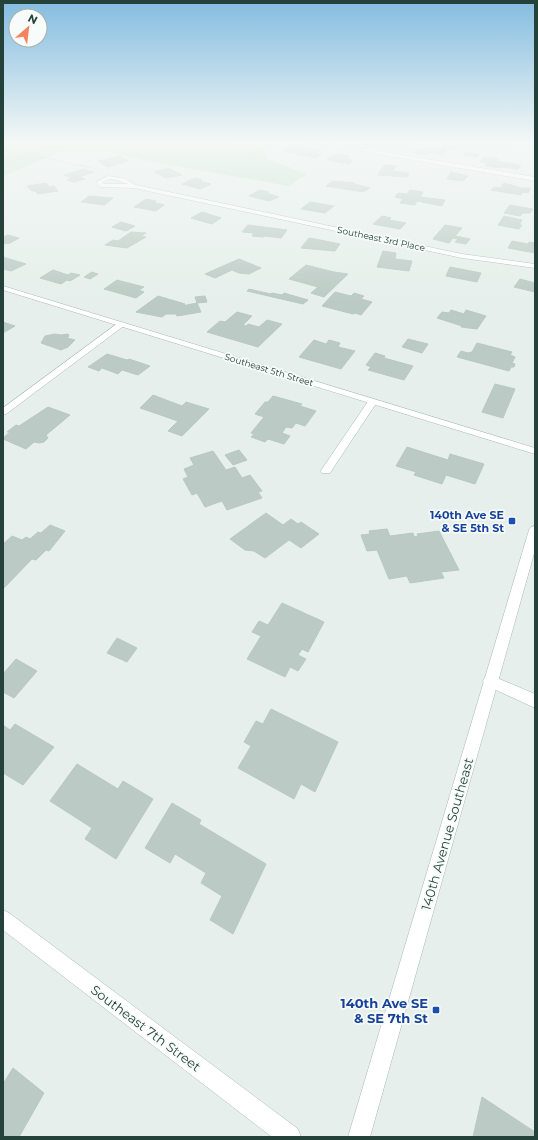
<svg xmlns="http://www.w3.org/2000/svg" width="538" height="1140" viewBox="0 0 538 1140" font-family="Montserrat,sans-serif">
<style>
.green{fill:#bfe0c8}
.building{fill:#bbcac4;stroke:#b8c9c2}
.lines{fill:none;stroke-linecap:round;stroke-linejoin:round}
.service-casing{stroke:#a8b8b2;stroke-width:1}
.minor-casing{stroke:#a8b8b2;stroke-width:1}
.tertiary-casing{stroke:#a8b8b2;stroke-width:1}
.path{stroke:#86b3a5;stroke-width:1;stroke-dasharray:1 1.5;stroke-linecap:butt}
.service{fill:#fff;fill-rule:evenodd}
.minor{fill:#fff;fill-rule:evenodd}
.tertiary{fill:#fff;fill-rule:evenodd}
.transit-dot{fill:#1a4fb4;stroke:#f7fbf9;stroke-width:1.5}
.labels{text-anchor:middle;stroke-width:3.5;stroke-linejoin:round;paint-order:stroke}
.far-street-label{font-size:9px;fill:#24423a;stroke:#f7fbf9}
.transit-label{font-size:11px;font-weight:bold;fill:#164399;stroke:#f7fbf9;text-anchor:end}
.near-street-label{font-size:13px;fill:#24423a;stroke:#f7fbf9}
.near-transit-label{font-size:13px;font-weight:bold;fill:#164399;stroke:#f7fbf9;text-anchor:end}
</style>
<rect width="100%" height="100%" fill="#e6efeb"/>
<path class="green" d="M3,142l228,1 33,5 3,11 40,15 -18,12 -136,-24 -43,-10h-49l-58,24z"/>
<path class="building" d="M367,142h42l2,1 -6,4 -17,-4 -8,4 -5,-1 -2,1 -7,-1 2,-1 -4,-1z
M441,142h24l-3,3h-5l-4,4 -12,-1 4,-5z
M478,142h32l-3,4 -13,-2 -2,2 -15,-2z
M292,146l28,5 -3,2 5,1 -6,4 -33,-7z
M425,148h9l13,3 -4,4 -13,-2 -2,2 -15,-2 4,-4 5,1z
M466,152l14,2 -3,3 -14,-2z
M336,154l13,2 -3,2 7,3 -4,3 -22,-4z
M120,156l8,5 -20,6 -10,-6z
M489,157l10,2 -2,2 24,4 -3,4 -16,-2 -1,1 -16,-2 3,-3 -8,-1 3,-4z
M384,165l12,1 -4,5 17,2 -2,4 -29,-2z
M168,168l14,7 -16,3 -12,-6z
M84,169l10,3 -15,5 6,2 -11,3 -7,-2 5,-2 -8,-3z
M451,172l10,2 7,2 -5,5 -16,-2z
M195,178l7,2 -2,1 11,3 -11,5 -18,-5z
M333,181l22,2 -1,1 16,4 -7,4 -37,-6z
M46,183l3,4 5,-1 4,5 -20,3 -3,-3h-3l-5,-5z
M504,183l18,5h9l-3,5 -5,-1 -2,3 -30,-5 3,-3 6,1z
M260,190l9,2 -3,1 13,4 -10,4 -20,-5z
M410,190l13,2 -3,5 25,3 -3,6 -25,-5 -2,4 -15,-2 3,-4 -8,-2 3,-4 9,1z
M89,196l24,2 -8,7 -24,-3z
M146,199l10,2 -3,1 11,3 -8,6 -22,-4z
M310,202l24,4 -9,7 -24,-4z
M510,205l23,4 -3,4h-7l-3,3 -16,-3z
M202,212l19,6 -9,6 -21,-6z
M382,216l9,2 -2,2 17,3 -6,6 -27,-5z
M504,216l18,4 -3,5h3l-3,4 -21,-4z
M121,222l14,4 -9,5 -14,-4z
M248,225l39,5 -6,8 -16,-2 -1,1 -12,-1 2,-3 -12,-1z
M445,225l17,3 -7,8 15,3 -4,5 -11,-2 3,-3 -5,-1 -4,5 -16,-4z
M131,232l15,1 -5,3 5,1 -19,11 -22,-3 8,-5 5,1z
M8,235l11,3 -9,5 -7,1v-7z
M309,238l11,2 20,4 -5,7 -34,-3z
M512,241l16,3 1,-2 6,1v10l-27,-5z
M383,251l13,2 -1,6 17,2 -3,10 -32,-4z
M3,257l23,7 -15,7 -8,-2z
M239,259l22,9 -12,6 -10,-1 -7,-3 -17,8 -10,-4z
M306,265l28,7 14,2 -24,23 -13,-4 7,-6 -29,-8z
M450,267l31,6 -4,9 -31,-6z
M53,270l15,5 3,-2 9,2 -10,6 -3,-1 -6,4 -21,-6z
M92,272l6,2 -8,5 -6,-2z
M520,279l15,4v9l-21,-5z
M117,280l27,7 -5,3 5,2 -8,6 -32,-9z
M249,289l22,5 1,-1 10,2 2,-2 24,7 -5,4 -56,-13z
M335,292l16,4 3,-3 10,3 -3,3 11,3 -11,13 -6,-2 -2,1 -31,-8z
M158,296l27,8 -3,2 15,-3 4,9 -24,4 -1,-2h-10l-4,3 -26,-5z
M205,296l2,6 -10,1 -2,-6z
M451,310l13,4 2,-4 20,6 -9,13 -16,-2 1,-1 -25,-8 5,-6 7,1z
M237,312l15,4 -9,9 4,1 1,-2 11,3 8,-7 15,4 -24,23 -51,-15 13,-11 5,1z
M3,322l12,4 -12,7z
M55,334l6,1 7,-1 1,2 -2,2 8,2 -7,7 -7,3 -20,-7 4,-7z
M408,339l20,5 -6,9 -20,-6z
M314,340l12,4 3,-4 11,3 -2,4 17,4 -14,18 -42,-12z
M477,343l35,9 -2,3 5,2 -3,6 3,1 -1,3h-3l-2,4 -52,-14 4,-6 7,2 4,-1z
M375,353l10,3 -1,2 29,8 -9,14 -36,-10 3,-3 -5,-2z
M107,354l20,6 2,-1 21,7 -12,9 -16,-5 -4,4 -16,-6 -3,3 -11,-4z
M495,384l20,5 -12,29 -21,-6z
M153,395l29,11 4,-4 23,7 -27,27 -14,-5 10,-10 -38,-13z
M273,396l29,8 -2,2 16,5 -11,15 -9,-3 -4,5 -6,-1 -4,6 8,3 -6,8 -16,-5 -3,3 -14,-5 3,-3 -3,-1 13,-16 -9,-3 10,-12h3z
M48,407l22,8 -24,20 2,3 -4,4 -5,1 -5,-1 -8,7 -23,-10v-1l7,-6h-3l9,-7 3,1z
M407,447l41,13 2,-6 34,10 -9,20 -29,-9 -4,9 -28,-9 2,-3 -20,-6z
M239,450l8,10 -14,5 -8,-10z
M213,451l13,19 9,-3 7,11 8,-3 12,16 -4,1 4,6 -35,12 -5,-9 -17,6 -8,-14 -5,2 -9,-16 5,-2 -4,-8 10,-4 -4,-7z
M266,513l17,12 8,-6 7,5 3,-2 18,12 -18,14 -12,-8 -24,18 -11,-7 -9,-1 -15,-11z
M50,525l15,6 -16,20 -3,-1 -10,10 -4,-1 -29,30v-45l9,-8 10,4 4,-3 4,2 8,-7 3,1z
M387,529l3,7 23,-3 1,4 4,-1 -1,-2 22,-3 20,39 -18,2 3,6 -34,5 -3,-7 -18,3 -12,-29 -10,1 -6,-16 9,-1 -1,-3z
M282,603l42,19 -16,30 -6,-3 -4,6 8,4 -8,12 -8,-4 -5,10 -38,-18 14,-23 -9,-4 7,-11 9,4z
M117,638l20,10 -10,14 -20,-9z
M16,659l21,12 -23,27 -11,-6v-18z
M271,709l67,33 -23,50 -14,-8 -7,15 -56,-31 13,-22 -7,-4 12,-21 7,3z
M15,724l39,23 -31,38 -20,-12v-48l7,5z
M77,764l41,25 5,-8 30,18 -37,60 -31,-20 7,-11 -42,-27z
M172,803l29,17 -2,4 67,40 -33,70 -23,-14 12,-24 -21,-13 5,-10 -31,-19 -5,9 -25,-15z
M13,1068l31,25 -25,44h-16v-53z
M482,1097l53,35v5h-62z"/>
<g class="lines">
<defs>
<path id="service" d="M118,323h3l4,2 -119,89 -3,1v-7z
M372,399l5,3 -47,71h-8l-1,-2 1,-2 47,-69z"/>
<path id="minor" d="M323,142l212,35v4l-225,-39z
M108,176l15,2 13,7 326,69 73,10v4l-73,-10 -328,-70 -33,-1 -5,-5zM108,179l8,1 12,4h-24l-2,-2z
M3,286l532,162v6l-532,-164z
M490,675l45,19v14l-50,-23 -2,-4 2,-4z
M3,910l6,3 289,216 3,8h-29l-269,-207z"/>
<path id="tertiary" d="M535,526v24l-165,587h-22l181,-607 2,-3z"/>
</defs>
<use href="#service" class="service-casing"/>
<use href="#minor" class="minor-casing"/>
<use href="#tertiary" class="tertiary-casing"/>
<path class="path" d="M31,155l36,-13
M3,165l28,-10 66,14"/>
<use href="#service" class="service"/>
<use href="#minor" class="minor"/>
<use href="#tertiary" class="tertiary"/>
</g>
<linearGradient id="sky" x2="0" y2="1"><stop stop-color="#84bce0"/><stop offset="0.47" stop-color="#f4f8f6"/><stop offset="1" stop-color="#f4f8f6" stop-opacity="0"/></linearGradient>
<rect width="538" height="302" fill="url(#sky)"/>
<g class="transit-dot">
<rect x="508" y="517" width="8" height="8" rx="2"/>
<rect x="432" y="1006" width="8" height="8" rx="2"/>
</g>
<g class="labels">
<g class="far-street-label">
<text transform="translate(381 239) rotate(12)" y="3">Southeast 3rd Place</text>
<text transform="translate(269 370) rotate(17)" y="3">Southeast 5th Street</text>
</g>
<g class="transit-label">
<text x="504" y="519">140th Ave SE<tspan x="504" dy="13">&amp; SE 5th St</tspan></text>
</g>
<g class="near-street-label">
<text transform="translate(447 834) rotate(-74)" y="5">140th Avenue Southeast</text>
<text transform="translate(146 1028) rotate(37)" y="5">Southeast 7th Street</text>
</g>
<g class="near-transit-label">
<text x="428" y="1008">140th Ave SE<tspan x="428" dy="15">&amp; SE 7th St</tspan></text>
</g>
</g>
<rect width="538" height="1140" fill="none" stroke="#24423a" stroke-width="8"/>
<g transform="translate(28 28) rotate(28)"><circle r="19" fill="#f7fbf9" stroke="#a3b1ad"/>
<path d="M0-3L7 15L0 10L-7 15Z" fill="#f4845f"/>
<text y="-6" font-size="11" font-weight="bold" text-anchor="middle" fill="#24423a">N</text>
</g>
</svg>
